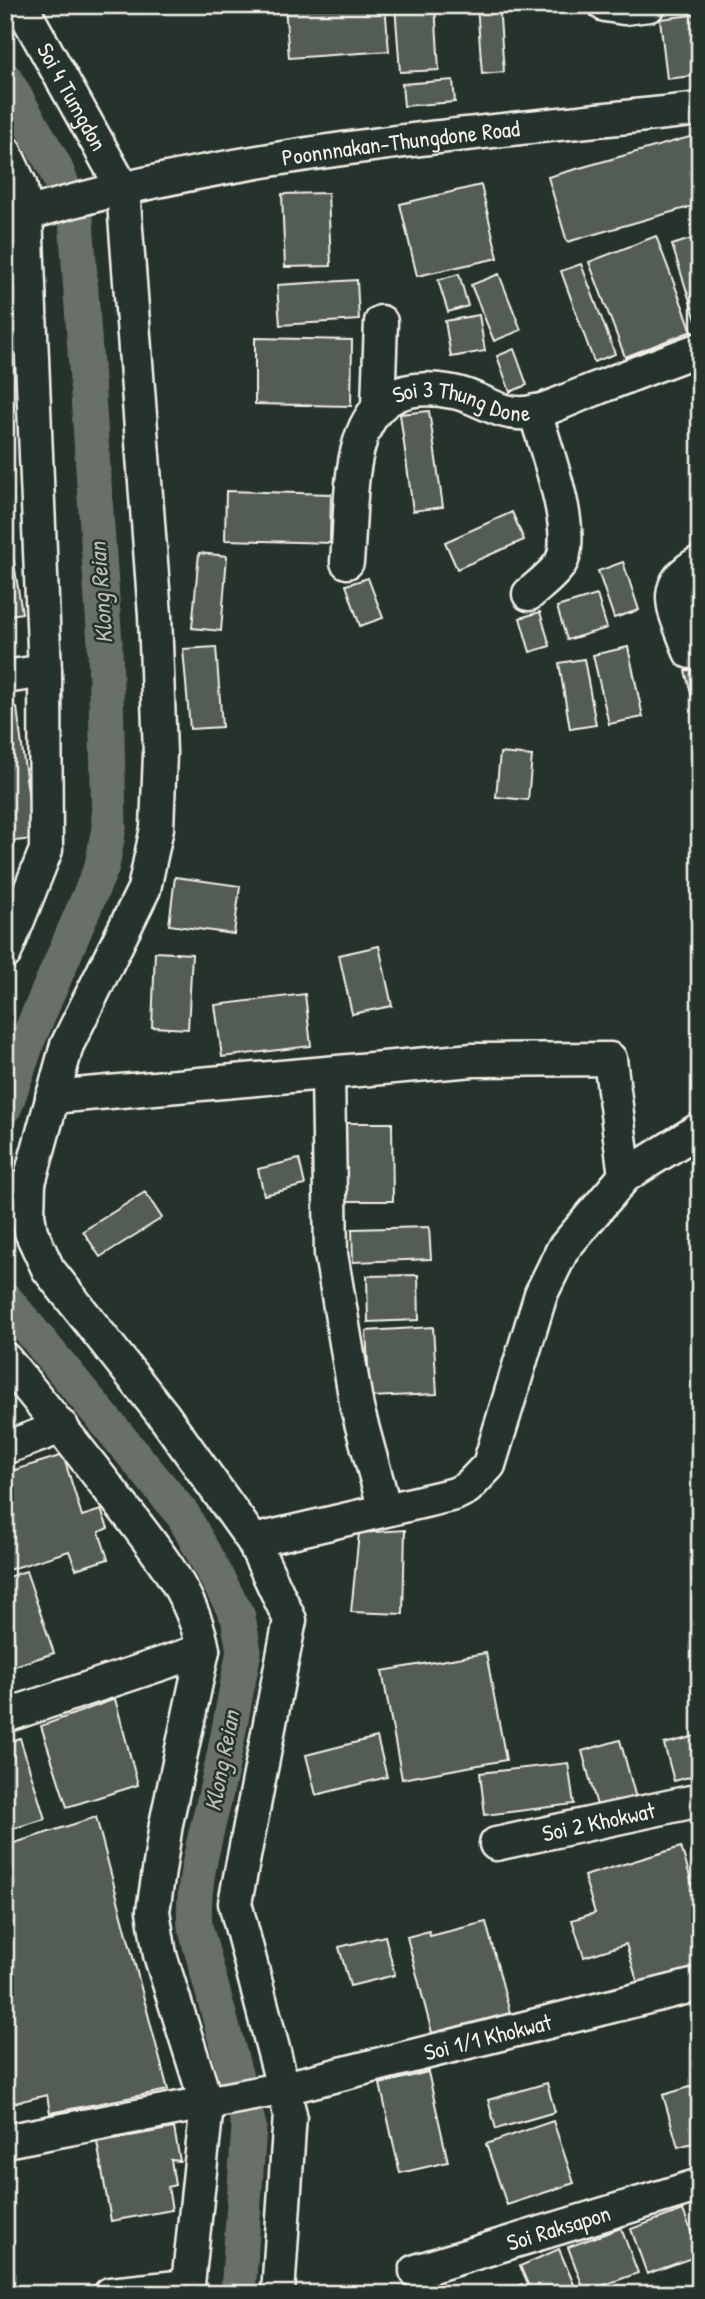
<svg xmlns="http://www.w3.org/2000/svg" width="705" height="2299" viewBox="0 0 705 2299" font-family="'Patrick Hand',sans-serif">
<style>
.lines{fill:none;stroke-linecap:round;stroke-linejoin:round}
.canal{stroke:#676f68;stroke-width:35}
.building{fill:#525c55;stroke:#f4f1e8;stroke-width:2}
.minor-casing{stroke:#f4f1e8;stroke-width:37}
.minor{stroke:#26332d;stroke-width:32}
.labels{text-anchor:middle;stroke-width:5;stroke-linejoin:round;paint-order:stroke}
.street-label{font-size:23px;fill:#f4f1e8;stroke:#26332d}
.water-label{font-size:24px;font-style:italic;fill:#bcbdb5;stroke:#26332d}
</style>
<rect width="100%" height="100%" fill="#26332d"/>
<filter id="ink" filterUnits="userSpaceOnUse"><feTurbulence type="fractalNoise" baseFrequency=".0143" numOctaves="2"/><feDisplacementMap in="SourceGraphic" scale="14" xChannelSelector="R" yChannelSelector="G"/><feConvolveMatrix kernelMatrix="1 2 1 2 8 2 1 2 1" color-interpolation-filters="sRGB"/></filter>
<g filter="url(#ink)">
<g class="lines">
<path class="canal" d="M5,79l49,86 22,54 29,425 4,184 -7,38 -73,171 -24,69
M5,1299l178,216 55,102 6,34c-9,44 -16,89 -26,132 -10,48 -27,94 -23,143l54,200 -11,168"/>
</g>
<path class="building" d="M285,5h100l4,46 -100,7z
M395,5h40l4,65 -39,2z
M477,5h22l5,67 -22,2z
M700,14v61l-33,4 -7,-60z
M453,80l2,22 -51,4 -2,-22z
M700,134v70l-133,38 -19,-65z
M481,185l17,73 -81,18 -17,-72z
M328,193l3,73 -46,1 -3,-73z
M656,236l36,95 -67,26 -36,-95z
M700,236v83l-4,1 -24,-75z
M581,264l34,90 -21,8 -33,-91z
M459,274l9,32 -20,6 -10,-32z
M499,274l22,56 -27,11 -23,-56z
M357,280l2,40 -79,5 -3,-40z
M479,315l6,36 -34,6 -6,-36z
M255,338l97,2 -1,66 -96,-2z
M514,349l13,36 -17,7 -13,-36z
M429,411l14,96 -30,4 -13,-97z
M226,491l105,3 -1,49 -105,-3z
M512,512l12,28 -67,29 -12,-27z
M12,551l10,62 -17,3v-63z
M199,553l28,3 -6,75 -29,-3z
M623,562l16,48 -25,8 -16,-47z
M368,578l15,40 -23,8 -14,-41z
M700,589v29l-9,-26z
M597,595l10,33 -40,12 -10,-33z
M540,612l10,34 -20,6 -10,-34z
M216,647l6,80 -32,2 -7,-80z
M628,647l15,70 -34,7 -16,-69z
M584,659l12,66 -26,4 -11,-66z
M700,667v31l-7,2 -8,-29z
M17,708l17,131 -29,3v-133z
M500,753l32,3 -4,44 -32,-3z
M175,877l65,9 -6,48 -65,-9z
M379,946l13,60 -40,8 -13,-59z
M155,952l37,2 -4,75 -36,-2z
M305,994l6,52 -89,11 -7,-52z
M346,1123h46l1,78h-47z
M299,1159l6,26 -41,10 -6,-26z
M145,1192l17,26 -62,39 -17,-26z
M429,1227l2,32 -78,3 -1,-33z
M418,1275l1,45 -51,2 -1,-46z
M433,1327l4,67 -67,3 -4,-66z
M63,1455l19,61 19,-6 7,18 -9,4 9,27 -32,10 -7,-18 -64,20v-98z
M405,1530l-2,84 -52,-2 8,-79z
M26,1571l28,82 -49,16v-91z
M486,1653l20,107 -104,19 -20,-108z
M115,1699l23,86 -71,22 -26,-81z
M700,1735v39l-26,7 -10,-37z
M377,1737l10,40 -71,18 -10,-40z
M20,1738l25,81 -40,12v-88z
M620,1740l17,62 -38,11 -17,-62z
M568,1763l6,41 -89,11 -5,-42z
M96,1817l72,273 -118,23 -3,-18 -42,10v-259z
M681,1847l19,62v60l-61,18 -13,-43 -42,13 -12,-37 23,-7 -11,-37z
M486,1922l24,91 -78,20 -25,-96 22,-6 1,5z
M385,1936l10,39 -45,11 -11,-39z
M428,2072l20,90 -48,11 -20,-89z
M547,2083l8,29 -59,17 -8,-29z
M700,2084v57l-22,6 -15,-52z
M553,2121l21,62 -67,22 -21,-61z
M174,2128l6,33 -9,-1 4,25 -7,2 4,23 -61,11 -14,-79z
M683,2210l17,45 -53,19 -16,-45z
M621,2228l17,45 -53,19 -17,-45z
M559,2249l19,45h-46l-12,-28z
M522,2284l4,10h-30z"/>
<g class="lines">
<defs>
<g id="minor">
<path id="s1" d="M21,5l102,184 32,426 5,139 -3,74 -13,61 -77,156 -38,138 -1,32 3,17 17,37 116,147 89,125 37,79 -55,283 55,211 -12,180"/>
<path d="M605,5l19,3 25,-3"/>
<path d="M5,152l15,32 6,30 19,457 1,179 -41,103"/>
<path id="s2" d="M7,220c223,-70 462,-85 693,-111"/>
<path d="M378,406l3,-84"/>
<path id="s3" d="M347,562c7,-76 -7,-192 106,-170 25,4 45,23 71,21 21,-1 42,-13 61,-20 38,-15 76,-30 115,-44"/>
<path d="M529,594c10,-9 24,-19 31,-30 19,-29 -16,-119 -25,-153"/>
<path d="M690,652c-13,-38 -35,-66 10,-90"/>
<path d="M5,677l40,-6"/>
<path d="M328,1075l3,179 26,154 28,102"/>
<path d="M52,1097l421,-37 137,-1 15,117"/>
<path d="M5,1359c38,46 75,92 111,139 35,46 77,93 87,152l-37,174 -13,87 7,44 47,150 -20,189"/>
<path d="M5,1448l57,-21"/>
<path d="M253,1541l202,-47 12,-6 22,-23 52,-171 22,-45 62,-73 75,-47"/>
<path d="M5,1716l198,-66"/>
<path id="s4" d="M496,1844l204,-44"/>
<path id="s5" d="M5,2141l280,-53 415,-104"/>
<path id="s6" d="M416,2271l284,-86"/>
<path d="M110,2294l77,-8"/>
</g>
</defs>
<use href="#minor" class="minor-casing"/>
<use href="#minor" class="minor"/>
</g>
</g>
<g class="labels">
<g class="street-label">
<text dy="8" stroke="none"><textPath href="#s1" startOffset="105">Soi 4 Tumgdon</textPath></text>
<text dy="8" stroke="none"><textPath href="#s2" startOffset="402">Poonnnakan-Thungdone Road</textPath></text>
<text dy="8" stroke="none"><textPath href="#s3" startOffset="250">Soi 3 Thung Done</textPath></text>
<text dy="8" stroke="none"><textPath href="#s4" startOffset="105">Soi 2 Khokwat</textPath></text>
<text dy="8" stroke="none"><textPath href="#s5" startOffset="494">Soi 1/1 Khokwat</textPath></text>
<text dy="8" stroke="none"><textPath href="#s6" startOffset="149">Soi Raksapon</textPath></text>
</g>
<g class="water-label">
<text transform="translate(101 593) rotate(-94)" y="8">Klong Reian</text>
<text transform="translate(222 1761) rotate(-79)" y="8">Klong Reian</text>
</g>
</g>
<rect width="705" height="2299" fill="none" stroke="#26332d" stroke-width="28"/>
<rect x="14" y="14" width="677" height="2271" fill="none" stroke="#f4f1e8" stroke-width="2.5" filter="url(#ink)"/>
</svg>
